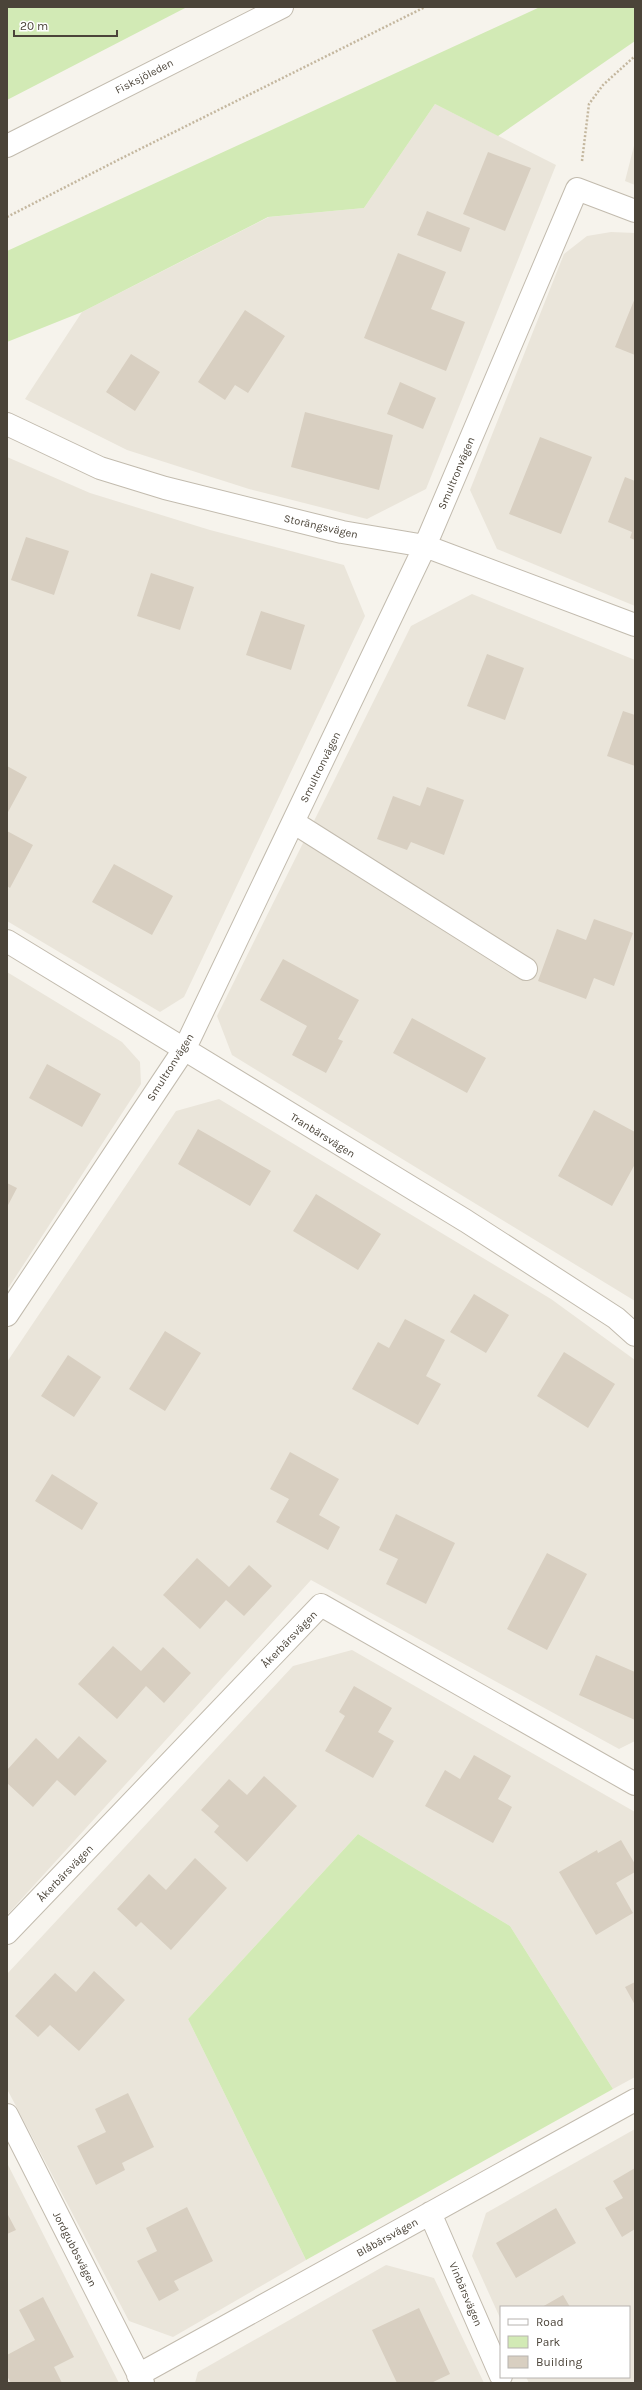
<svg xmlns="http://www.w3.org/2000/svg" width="642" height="2390" viewBox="0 0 642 2390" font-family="Karla,sans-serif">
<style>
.residential{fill:#eae5da}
.green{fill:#d2eab5}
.building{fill:#d8cfc1}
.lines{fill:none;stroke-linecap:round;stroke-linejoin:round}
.minor-casing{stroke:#c2bbae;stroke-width:24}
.path{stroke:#c4b79f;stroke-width:2.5;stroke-dasharray:2 2;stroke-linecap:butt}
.minor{stroke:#fff;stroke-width:22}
.labels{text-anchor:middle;stroke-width:3;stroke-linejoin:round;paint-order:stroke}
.street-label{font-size:11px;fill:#4b4439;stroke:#fff}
</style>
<rect width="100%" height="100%" fill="#f6f3ec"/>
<path class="residential" d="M435,104l121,61 -130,324 -59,30 -118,-30 -122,-39 -102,-51 57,-87 187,-95 95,-9z
M635,142v43l-10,-4z
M611,232l24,1v373l-138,-57 -27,-59 94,-236 23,-18z
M7,457l83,36 120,37 134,35 21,51 -181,381 -24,15 -153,-91z
M472,594l163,66v641l-403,-246 -15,-39 194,-390z
M7,972l115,70 18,20 1,22 -134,206z
M219,1099l332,200 84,61v381l-16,8 -308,-169 -304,335v-553l169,-251z
M352,1650l283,162v265l-22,12 -103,-163 -152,-92 -170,185 118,241 -133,77 -44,-16 -122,-232v-115l286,-308z
M635,2129v254h-106l-3,-6h103v-70h-128v13l-29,-64 14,-43z
M7,2163l111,218 1,2h-112z
M386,2265l48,13 50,105h-289l3,-11z"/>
<path class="green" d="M7,7h180l-180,93z
M540,7h95v34l-137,95 -63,-32 -71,104 -96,9 -186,95 -75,30v-91z
M358,1834l152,92 103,163 -307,171 -118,-241z"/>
<path class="building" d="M488,152l43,16 -26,63 -42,-17z
M427,211l43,17 -9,24 -44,-17z
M398,253l48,19 -15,37 34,13 -19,49 -82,-33z
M635,298v57l-20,-8z
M245,310l40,26 -37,57 -13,-8 -10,15 -27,-18z
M131,354l29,18 -25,39 -29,-19z
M400,382l36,16 -13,31 -36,-15z
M305,412l88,23 -14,55 -88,-23z
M540,437l52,20 -31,77 -52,-20z
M625,477l10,4v59l-5,-2 2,-6 -24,-10z
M26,537l43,14 -15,44 -43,-15z
M151,573l43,14 -14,43 -43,-14z
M261,611l44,14 -14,45 -45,-15z
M487,654l37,14 -19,52 -38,-14z
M623,711l12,4v51l-28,-10z
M7,766l20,11 -20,37z
M427,787l37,13 -20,55 -33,-13 -4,8 -30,-11 16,-43 27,10z
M7,831l26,14 -23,43 -3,-2z
M114,864l59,32 -21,39 -60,-33z
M594,919l39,14 -19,53 -20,-8 -8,21 -48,-18 19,-52 29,11z
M283,959l76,41 -21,39 5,2 -17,32 -34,-18 15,-29 -47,-26z
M412,1018l74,40 -19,35 -74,-40z
M47,1064l54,30 -19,33 -53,-29z
M594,1110l41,22v32l-23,42 -54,-30z
M198,1129l73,42 -21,35 -72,-42z
M7,1183l10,5 -10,19z
M316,1194l65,40 -23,36 -65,-39z
M474,1294l35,21 -23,38 -36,-21z
M405,1319l40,21 -19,36 15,8 -23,41 -66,-36 26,-47 11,6z
M165,1331l36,22 -36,58 -36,-22z
M564,1352l51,32 -27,44 -51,-32z
M68,1355l33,22 -27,40 -33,-21z
M290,1452l49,27 -20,36 21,12 -12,23 -52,-28 13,-23 -19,-10z
M52,1474l46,29 -16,27 -47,-29z
M396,1514l59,29 -29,61 -40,-20 12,-25 -19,-9z
M547,1553l40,21 -40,76 -40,-21z
M197,1558l32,29 20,-22 23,21 -28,30 -18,-16 -26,29 -37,-34z
M113,1646l28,25 22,-24 28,26 -27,30 -18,-17 -29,33 -39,-35z
M596,1655l39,17v48l-56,-25z
M354,1686l38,22 -14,24 16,9 -21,37 -48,-27 20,-35 -6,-4z
M79,1736l28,25 -32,35 -18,-16 -24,27 -26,-24v-13l29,-32 22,21z
M474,1755l37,21 -13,23 14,8 -19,36 -68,-37 20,-36 15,9z
M264,1776l33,30 -50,56 -33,-30 5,-6 -18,-16 28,-31 18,16z
M621,1840l14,24v8l-19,11 17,30 -37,22 -37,-63 38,-22 1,3z
M195,1858l32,30 -56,62 -30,-28 -5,5 -19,-18 32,-35 17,16z
M94,1971l31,29 -46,51 -29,-26 -12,12 -23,-21 40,-43 21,19z
M635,1982v23l-10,-18z
M128,2093l26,54 -32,16 3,7 -29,15 -19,-39 29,-14 -11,-23z
M635,2168v61l-13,8 -17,-29 18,-10 -10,-17z
M187,2207l26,54 -39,20 5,9 -20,11 -22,-40 20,-10 -11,-23z
M556,2208l20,35 -60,35 -20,-35z
M7,2213l9,17 -9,4z
M563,2295l7,12h-28z
M43,2297l31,60 -20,10 8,16h-51l-4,-7v-21l28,-15 -16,-30z
M419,2308l31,66 -19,9h-34l-25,-53z"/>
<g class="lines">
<defs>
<path id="minor" d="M7,146l275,-139
M7,424l93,44 65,20 177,44 83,14 210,79
M293,822l233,147
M7,941l459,280 150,97 19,17
M7,1315l178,-267 240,-502 152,-357 58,22
M7,1933l314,-328 314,179
M7,2115l136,268
M430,2213l71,163
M138,2375l497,-275"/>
</defs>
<use href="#minor" class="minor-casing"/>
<path class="path" d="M582,161l7,-57 14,-19 32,-29
M7,217l111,-57 307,-153"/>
<use href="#minor" class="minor"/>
</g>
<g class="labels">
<g class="street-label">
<text transform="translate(144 76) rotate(-27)" y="4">Fisksjöleden</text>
<text transform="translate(456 473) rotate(-67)" y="4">Smultronvägen</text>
<text transform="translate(321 526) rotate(13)" y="4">Storängsvägen</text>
<text transform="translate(320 767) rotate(-64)" y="4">Smultronvägen</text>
<text transform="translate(170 1067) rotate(-58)" y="4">Smultronvägen</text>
<text transform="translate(323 1135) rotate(32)" y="4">Tranbärsvägen</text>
<text transform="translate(289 1639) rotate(-46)" y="4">Åkerbärsvägen</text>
<text transform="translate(65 1873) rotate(-46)" y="4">Åkerbärsvägen</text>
<text transform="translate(387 2237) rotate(-29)" y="4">Blåbärsvägen</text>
<text transform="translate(75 2249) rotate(63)" y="4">Jordgubbsvägen</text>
<text transform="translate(466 2294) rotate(67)" y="4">Vinbärsvägen</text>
</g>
</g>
<rect width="642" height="2390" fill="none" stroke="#4b4439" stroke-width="16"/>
<rect x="500" y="2306" width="130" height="72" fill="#ffffff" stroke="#b7b4b0"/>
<rect x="508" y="2319" width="20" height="6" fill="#ffffff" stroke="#b7b4b0"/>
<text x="536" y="2326" font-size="12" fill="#4b4439">Road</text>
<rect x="508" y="2336" width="20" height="12" fill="#d2eab5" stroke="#b7b4b0"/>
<text x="536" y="2346" font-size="12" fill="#4b4439">Park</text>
<rect x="508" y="2356" width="20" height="12" fill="#d8cfc1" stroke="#b7b4b0"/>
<text x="536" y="2366" font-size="12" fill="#4b4439">Building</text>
<path d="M14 30v6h103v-6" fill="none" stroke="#4b4439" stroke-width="2"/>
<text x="20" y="30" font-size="12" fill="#4b4439" stroke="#ffffff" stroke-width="3" paint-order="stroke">20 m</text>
</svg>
